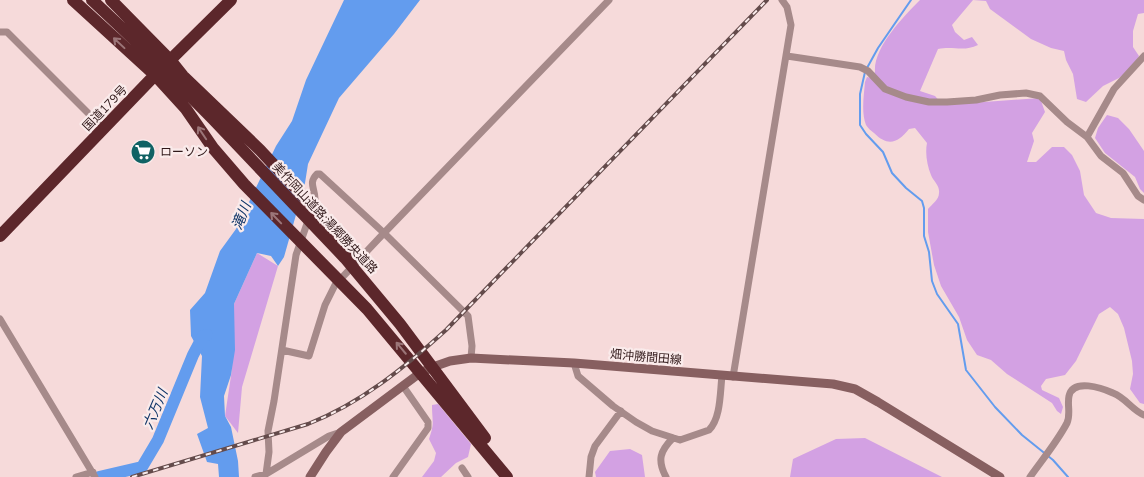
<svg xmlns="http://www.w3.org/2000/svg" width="1144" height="477" viewBox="0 0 1144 477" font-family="Mulish,'Noto Sans JP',sans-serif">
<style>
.green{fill:#d3a1e3}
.water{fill:#639cee}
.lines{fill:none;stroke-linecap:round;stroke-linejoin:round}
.stream{stroke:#639cee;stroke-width:2}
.river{stroke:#639cee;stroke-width:12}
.street{stroke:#a68a8a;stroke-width:7}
.secondary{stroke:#875f60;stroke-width:9}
.highway{stroke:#5c272b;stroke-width:12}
.rail-casing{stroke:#644b4b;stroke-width:4}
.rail{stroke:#faebeb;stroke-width:2;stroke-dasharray:5.5;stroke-linecap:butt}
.oneway{stroke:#9b7578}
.labels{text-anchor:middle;stroke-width:4.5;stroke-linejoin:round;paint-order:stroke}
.street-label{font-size:12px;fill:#301819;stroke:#faebeb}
.poi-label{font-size:12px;fill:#301819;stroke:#faebeb;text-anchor:start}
.water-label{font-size:14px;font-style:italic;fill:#0d3366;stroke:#faebeb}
</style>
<rect width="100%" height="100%" fill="#f6dada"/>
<path class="green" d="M920,0h224v13l-6,1 -5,17v16l6,9 -6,11 -14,11 -16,8 -17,16 -9,-3 -4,-25 -7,-14 -2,-9 -13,-3 -20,-9 -41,-30 -4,-8 -13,-1 -21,25 3,7 9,8 8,-3 6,8c-14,7 -24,1 -40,4l-18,42 15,5 8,9 97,-7 5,14 -13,21 2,8 -7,21h9l16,-15h12l8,8 8,16 4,24 12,18 15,5 33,1v185l-4,-1 -10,-14 3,-15 -1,-13 -8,-33 -6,-14 -8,-7 -11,7 -23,47 -11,14 -19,4 -5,7 1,4 17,8 4,9 -2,7 -4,-3 -5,-8 -45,-29 -16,-14 -14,-5 -10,-15 -8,-23 -18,-31 -7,-21 -6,-33v-23c4,-5 11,-9 11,-16 1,-8 -6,-12 -8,-18 -4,-10 -6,-22 -4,-32l-12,-15 -6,1c-11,14 -21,18 -35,4 -3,-2 -6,-5 -8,-8 -5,-13 -2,-30 -1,-43l2,-5 4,1 4,-6c-2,-24 28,-55 45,-72z
M1107,115l11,3 11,11 15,22v42l-4,-4 -5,-12 -30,-24 -10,-15 3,-10z
M257,253l21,13 -36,121 -4,46 -13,-17 7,-47 2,-65z
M438,404l33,40 -3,13 -12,6 -15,14h-19l12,-16 2,-8 -7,-14c6,-17 3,-17 3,-34z
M865,438l77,39h-152l3,-18 43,-20z
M630,449l12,6 3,22h-49l-1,-5 15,-21z"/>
<path class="water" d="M344,0h76l-26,34 -55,64 -31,66 -3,19 -21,74 -6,9 -7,-10 -14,-3 -23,51 1,46 -4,25 -7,21 1,20 6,11 7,34 1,16h-20l-1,-13 -11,-2 -10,-28 11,-6 -8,-31 2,-41 -11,-20 -1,-26 15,-17 15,-42 16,-22 40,-83 16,-25 14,-41z"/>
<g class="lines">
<path class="stream" d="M867,68l11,-20 33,-48
M865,72l-5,22v31l6,9 17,18 9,21 14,15 16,13 2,7v28l5,16 3,29 5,13 21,30 8,46 29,37 27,28 31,25 15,17"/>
<path class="river" d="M99,477l43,-10 16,-27 35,-85 10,-19 4,-1"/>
<path class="street" d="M0,32h7l97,97
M787,56l73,11 8,4 17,18 21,8 23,5h18l29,-2 24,-5 26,-2 14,3 27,26 20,15 14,19 22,17 15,23 6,4
M1087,137l27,-48 30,-33
M312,208c1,-3 3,-6 3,-9 0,-11 -7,-16 2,-25h3l64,59 84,83 4,30 -1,12
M0,319l95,158
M282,350l27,6 16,-51 10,-20 49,-52 225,-233
M574,363l4,13 35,30 23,16 16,9 28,9 29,-10c12,-12 11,-38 13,-54
M733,377l58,-352 -4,-18 -5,-7
M462,468l6,9
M266,474l63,-38 12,-4
M76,477l17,-5
M255,477l11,-3 3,-22 -1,-21 6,-30 22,-146 13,-37
M393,477l35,-49v-6l-25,-36
M589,477l2,-20 4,-11 26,-35
M666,477c-9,-17 -6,-26 7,-39
M1030,477c12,-17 27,-35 37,-54 4,-9 0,-18 2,-27 4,-18 33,-8 44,-3 13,5 19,17 31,22"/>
<path class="secondary" d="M310,477l16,-25 15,-20 75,-56 14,-8 20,-7 21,-3 103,5 259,21 22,5 23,13 122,75"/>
<path class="highway" d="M73,0l82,75 31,34 27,39 31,36 123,125 140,168
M92,0l51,48 70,71 132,139 55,66 85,114
M111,0l60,61 12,15 77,74 56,60 40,48
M0,236l155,-161 76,-75"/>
<defs>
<path id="rail" d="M132,477l176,-53c53,-21 96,-56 138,-94l321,-330"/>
</defs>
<use href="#rail" class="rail-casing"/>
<use href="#rail" class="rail"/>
</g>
<defs><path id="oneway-shaft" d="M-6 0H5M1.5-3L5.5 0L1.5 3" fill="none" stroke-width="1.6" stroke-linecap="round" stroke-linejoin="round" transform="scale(1.25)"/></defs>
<g class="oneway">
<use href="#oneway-shaft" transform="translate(119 43) rotate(-137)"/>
<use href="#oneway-shaft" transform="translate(202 133) rotate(-124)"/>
<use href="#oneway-shaft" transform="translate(276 218) rotate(-134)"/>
<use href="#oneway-shaft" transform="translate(401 348) rotate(-130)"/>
</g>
<defs>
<symbol id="supermarket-disc" viewBox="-11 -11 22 22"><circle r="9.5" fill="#106264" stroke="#faebeb"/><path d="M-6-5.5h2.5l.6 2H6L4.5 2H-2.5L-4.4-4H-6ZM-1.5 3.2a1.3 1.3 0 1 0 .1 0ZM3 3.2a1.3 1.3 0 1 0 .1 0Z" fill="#fff"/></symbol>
</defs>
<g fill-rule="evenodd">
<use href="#supermarket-disc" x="129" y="138" width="28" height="28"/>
</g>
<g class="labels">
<g class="street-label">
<text transform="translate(105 108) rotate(-46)" y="4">国道179号</text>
<text transform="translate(325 218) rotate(47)" y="4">美作岡山道路;湯郷勝央道路</text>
<text transform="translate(646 357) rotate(5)" y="4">畑沖勝間田線</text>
</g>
<g class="poi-label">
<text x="160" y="156">ローソン</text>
</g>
<g class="water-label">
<text transform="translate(241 216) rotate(-68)" y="5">滝川</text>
<text transform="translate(155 409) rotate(-67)" y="5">六万川</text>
</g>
</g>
</svg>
